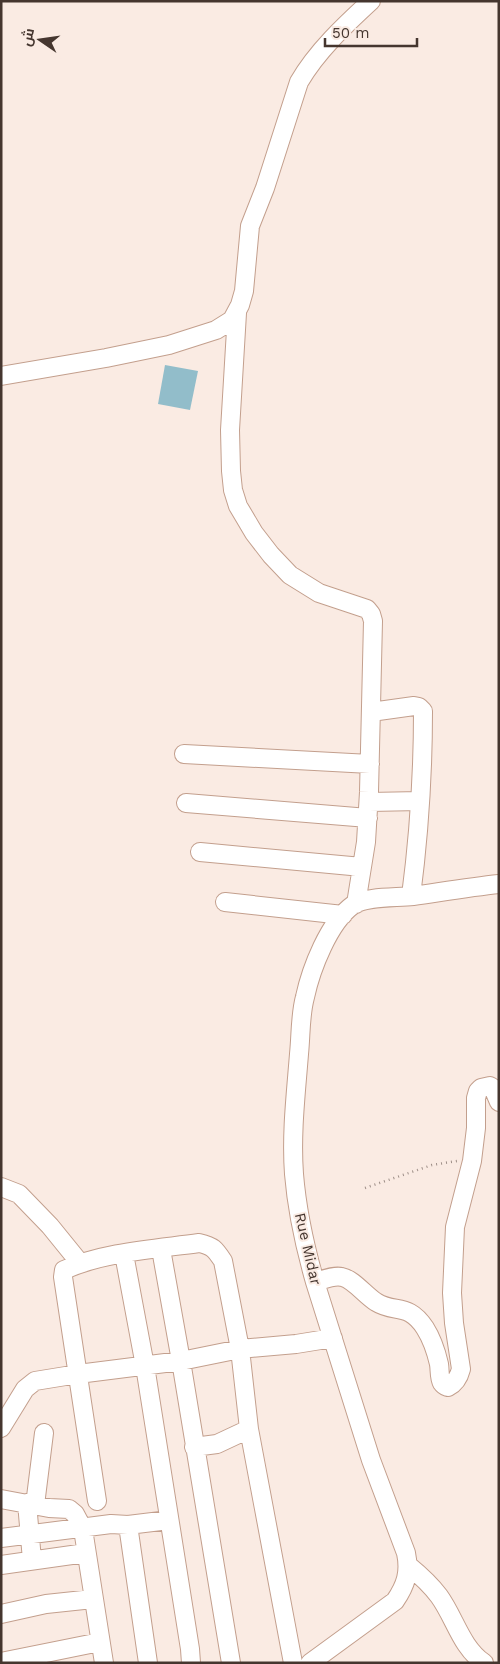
<svg xmlns="http://www.w3.org/2000/svg" width="500" height="1664" viewBox="0 0 500 1664" font-family="'Work Sans',Cairo,sans-serif">
<style>
.building{fill:#92bdca}
.lines{fill:none;stroke-linecap:round;stroke-linejoin:round}
.minor-casing{stroke:#c39f8d;stroke-width:20}
.path{stroke:#9e8f88;stroke-width:2.5;stroke-dasharray:1 4;stroke-linecap:butt}
.minor{stroke:#fff;stroke-width:18}
.labels{text-anchor:middle;stroke-width:4;stroke-linejoin:round;paint-order:stroke}
.street-label{font-size:15px;fill:#45362f;stroke:#faebe3}
</style>
<rect width="100%" height="100%" fill="#faebe3"/>
<path class="building" d="M165,365l33,6 -8,39 -32,-6z"/>
<g class="lines">
<defs>
<path id="minor" d="M237,313l-7,117 1,41 2,19 5,16 16,27 17,22 19,20 29,18 48,16 4,5 2,7 -4,171 -3,50 -10,62
M1,376l105,-18 63,-13 47,-15 16,-10 8,-15 4,-14 6,-65 15,-38 34,-106c18,-31 46,-57 72,-81
M371,712l43,-6 5,1 4,4c0,62 -4,124 -12,185
M184,754l186,10
M369,802l51,-1
M186,803l182,15
M200,852l162,15
M225,902l118,13
M1,1187l18,7 31,32 30,37
M161,1249l20,112 50,302
M124,1254l21,112 45,283 1,14
M315,1282c8,-2 18,-7 27,-5 11,2 24,19 34,25 19,12 32,0 49,26 7,11 11,23 14,36 1,6 0,14 3,19 2,3 3,3 6,4 8,-4 11,-10 13,-18l-7,-46 -2,-30 3,-66 17,-66 4,-33v-30l2,-7 3,-3 9,-2 3,2 6,14
M1,1428l24,-39 10,-8 43,-7 103,-13 59,-12 56,-5 37,-6
M194,1447l23,-3 32,-15
M1,1499l48,9 20,1 6,5 8,15 21,134
M97,1501l-34,-224 1,-7c40,-18 92,-21 135,-27 14,3 16,6 24,18l17,88 9,80 44,234
M27,1503l5,57
M35,1505l9,-72
M128,1525l20,138
M1,1538l110,-14 17,1 41,-5
M1,1565l85,-12
M409,1566c11,9 21,18 30,30 16,22 22,51 45,67
M1,1614l45,-10 47,-5
M1,1662l99,-20
M310,1663l85,-62c11,-16 15,-29 11,-48l-35,-93 -56,-178c-10,-35 -18,-71 -21,-108 -3,-40 2,-81 5,-120 2,-19 1,-39 6,-57 6,-28 24,-75 48,-92 14,-9 43,-7 60,-9 28,-4 57,-9 86,-12"/>
</defs>
<use href="#minor" class="minor-casing"/>
<path class="path" d="M365,1188l67,-23 25,-4"/>
<use href="#minor" class="minor"/>
</g>
<g class="labels">
<g class="street-label">
<text transform="translate(308 1249) rotate(77)" y="5">Rue Midar</text>
</g>
</g>
<rect width="500" height="1664" fill="none" stroke="#45362f" stroke-width="5"/>
<g transform="translate(40 40) rotate(283)" stroke="#faebe3" stroke-width="4" paint-order="stroke">
<path d="M0-4L9 19L0 12L-9 19Z" fill="#45362f"/>
<text y="-8" font-size="14" font-weight="bold" text-anchor="middle" fill="#45362f">ش</text>
</g>
<path d="M325 38v8h92v-8" fill="none" stroke="#45362f" stroke-width="2.5"/>
<text x="332" y="38" font-size="15" fill="#45362f" stroke="#faebe3" stroke-width="4" paint-order="stroke">50 m</text>
</svg>
